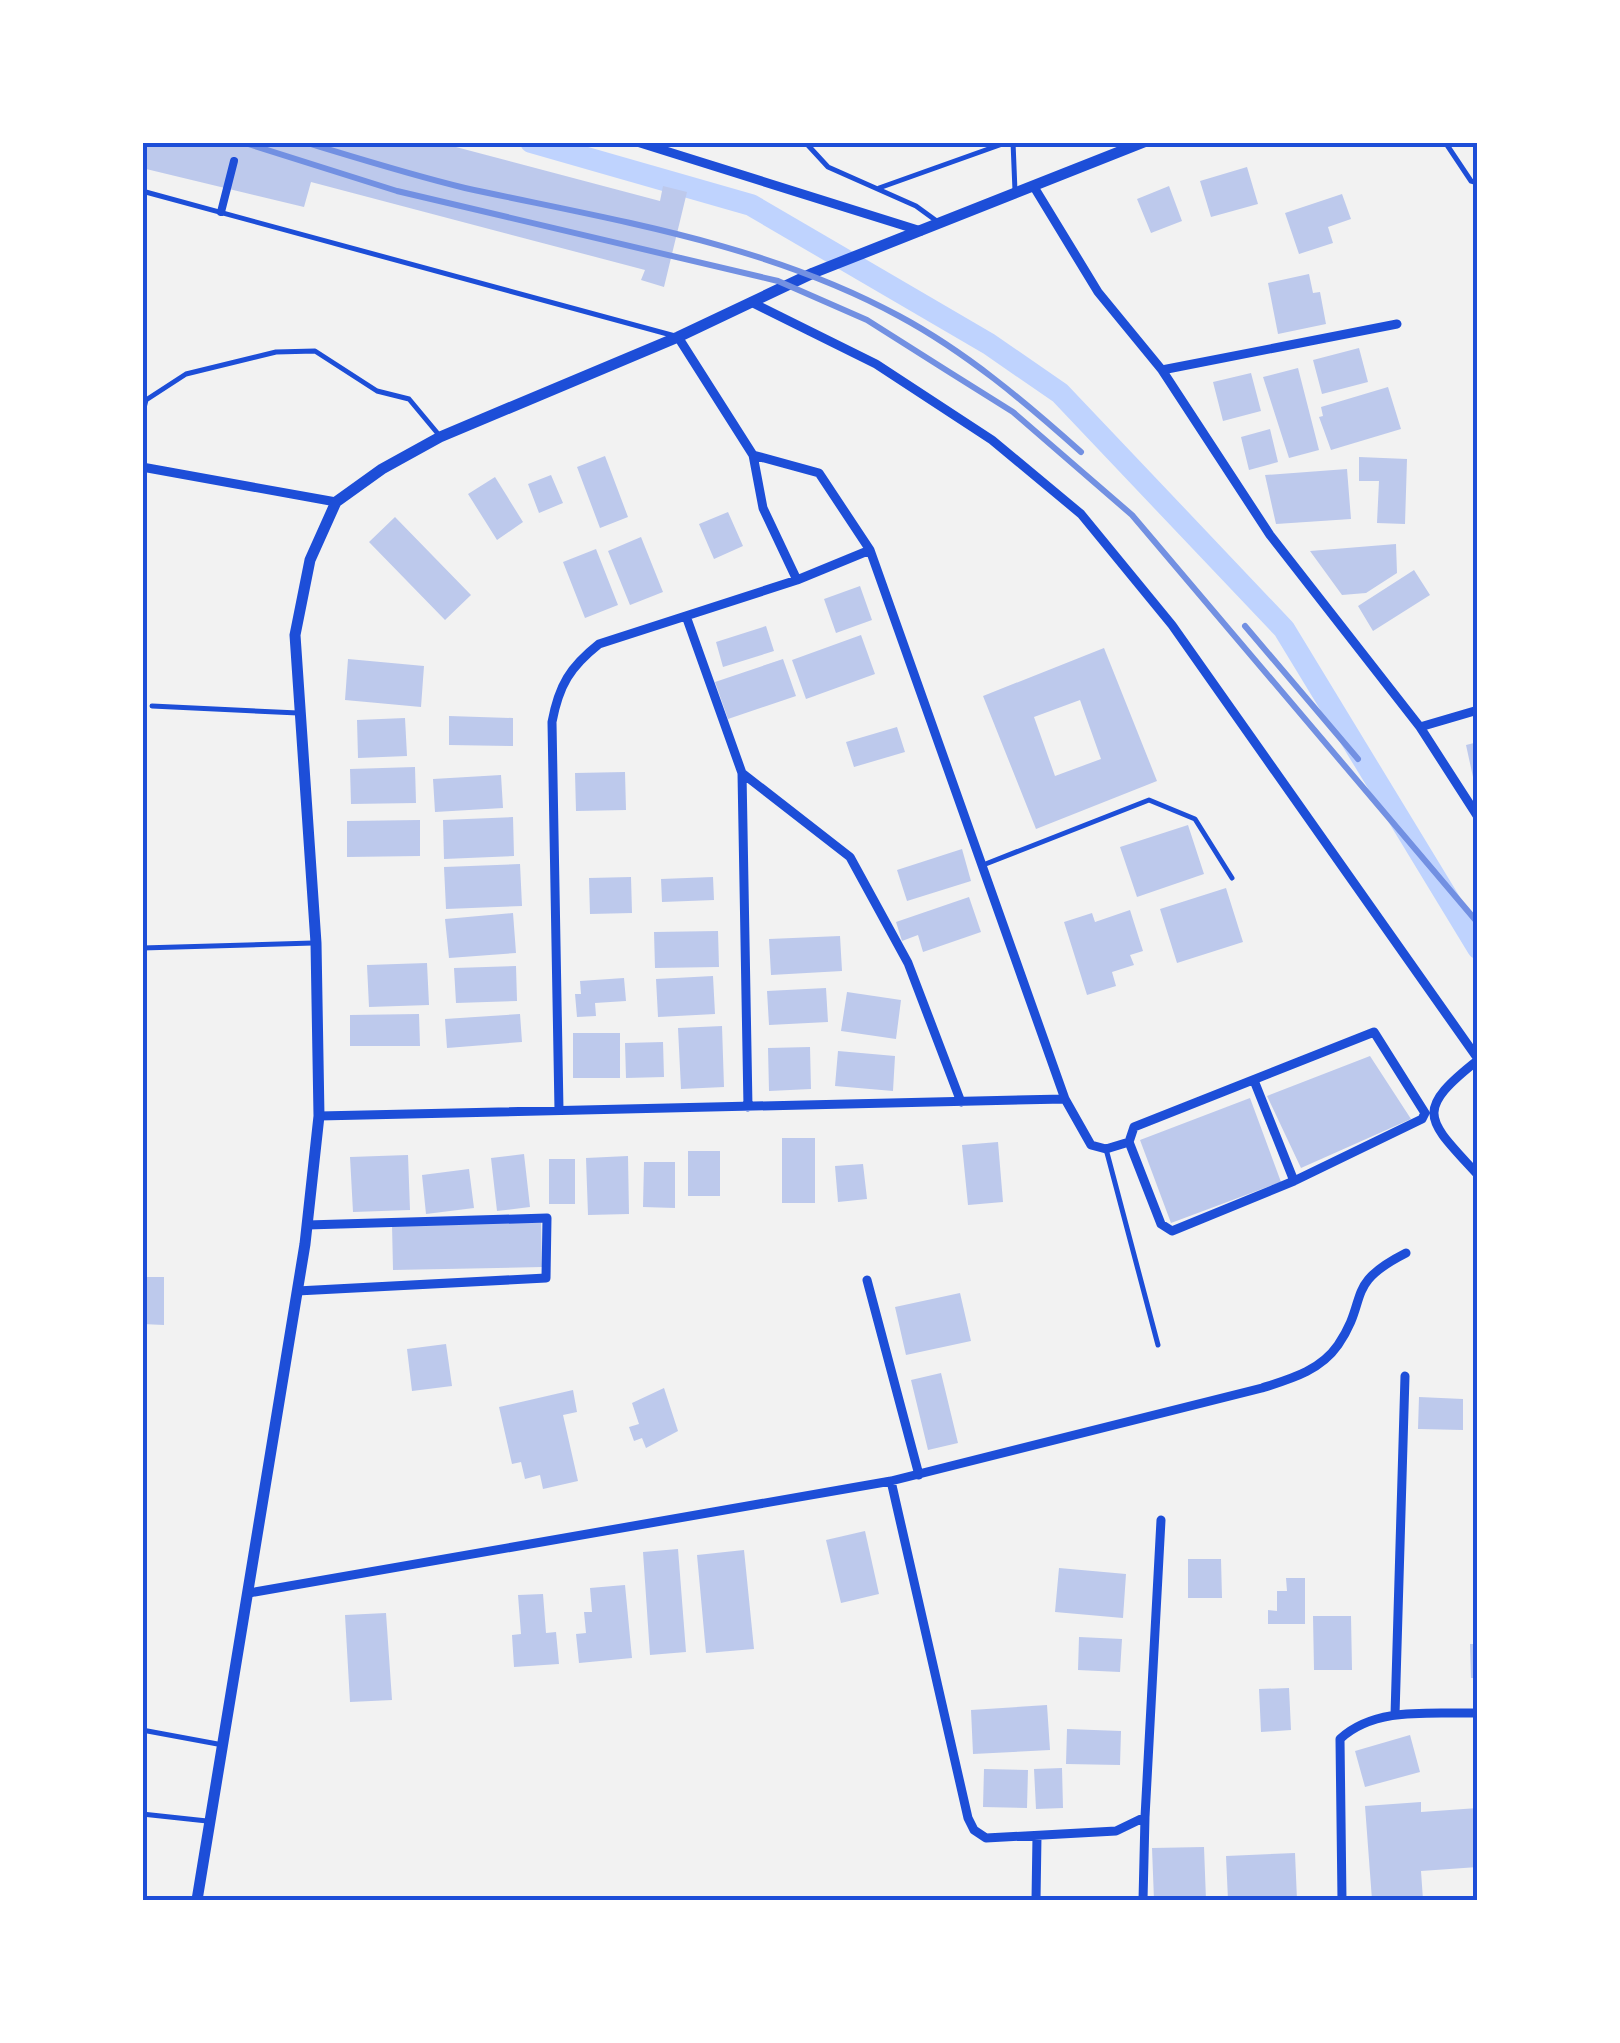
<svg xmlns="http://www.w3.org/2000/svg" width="1620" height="2043" viewBox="0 0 1620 2043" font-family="Karla,sans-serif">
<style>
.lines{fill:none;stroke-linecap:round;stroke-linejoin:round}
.canal{stroke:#bfd3fe;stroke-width:22}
.building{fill:#bdc9ec;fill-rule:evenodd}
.service{stroke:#1d4ed8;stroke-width:5}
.pedestrian{stroke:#1d4ed8;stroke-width:8}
.minor{stroke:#1d4ed8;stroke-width:9}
.tertiary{stroke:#1d4ed8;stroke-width:11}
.rail{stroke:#7290e2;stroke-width:6}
.neatline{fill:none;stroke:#1d4ed8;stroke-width:4}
</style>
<rect width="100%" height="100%" fill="#f2f2f2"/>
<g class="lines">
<path class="canal" d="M531,142l220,63 238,139 71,49 224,236 194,319"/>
</g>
<path class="building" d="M142,142h295l223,59 3,-15 24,6 -23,95 -23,-7 4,-10 -334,-88 -7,25 -162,-39z
M1247,167l11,37 -47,13 -11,-36z
M1169,186l13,35 -31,12 -14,-34z
M1342,194l9,25 -23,8 5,16 -34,11 -14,-41z
M1309,274l4,19 7,-1 6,32 -48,10 -10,-51z
M1359,348l9,34 -46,12 -9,-34z
M1298,368l21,82 -30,8 -26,-81z
M1251,373l10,38 -38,10 -10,-39z
M1388,387l13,42 -70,21 -12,-33 4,-1 -2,-9z
M1270,429l8,33 -29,8 -8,-33z
M605,456l23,61 -28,11 -23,-61z
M1359,457l48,2 -2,65 -28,-1 2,-42h-20z
M1347,469l4,50 -75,5 -11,-49z
M551,475l12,28 -24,10 -11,-29z
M495,477l28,45 -26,18 -29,-46z
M728,512l15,34 -29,13 -15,-35z
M395,517l76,78 -26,25 -76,-78z
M641,537l22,55 -33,13 -22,-54z
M1396,544l1,29 -31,20 -24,2 -32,-44z
M596,549l22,56 -33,13 -22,-56z
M1414,570l16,25 -57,36 -15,-25z
M860,586l12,34 -36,13 -12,-34z
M766,626l8,25 -51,16 -7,-25z
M861,635l14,39 -69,25 -14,-39z
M1104,648l53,133 -121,48 -53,-133zM1080,700l21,59 -46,17 -21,-59z
M348,659l76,7 -3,41 -76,-7z
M783,659l13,37 -68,23 -13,-37z
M449,716l64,2v28l-64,-1z
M405,718l2,38 -49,2 -1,-38z
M897,727l8,25 -51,15 -8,-25z
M1478,742v34l-5,1 -7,-32z
M415,767l1,36 -65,1 -1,-35z
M625,772l1,38 -50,1 -1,-38z
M501,775l2,33 -68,4 -2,-33z
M513,817l1,39 -70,3 -1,-39z
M420,820v36l-73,1v-36z
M1188,825l16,49 -67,23 -17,-50z
M962,849l9,32 -64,20 -10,-31z
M520,864l2,42 -76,3 -2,-42z
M631,877l1,36 -42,1 -1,-36z
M713,877l1,23 -52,2 -1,-23z
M1226,888l17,54 -66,21 -17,-54z
M969,897l12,35 -58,20 -5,-17 -16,6 -6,-19z
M1130,910l13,41 -13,4 4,10 -22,7 4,14 -29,9 -23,-73 28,-9 3,9z
M513,913l3,40 -67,5 -4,-39z
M718,931l1,36 -64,1 -1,-36z
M840,936l2,35 -71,4 -2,-36z
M427,963l2,42 -60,2 -2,-42z
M516,966l1,35 -61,2 -2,-35z
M713,976l2,38 -57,3 -2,-38z
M624,978l2,23 -31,2 1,13 -19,1 -2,-23h6l-1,-13z
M826,988l2,34 -59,3 -2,-34z
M847,992l54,8 -5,39 -55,-8z
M419,1014l1,32h-70v-31z
M520,1014l2,28 -75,6 -2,-29z
M722,1026l2,61 -43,2 -3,-61z
M573,1033h47v45h-47z
M663,1042l1,35 -38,1 -1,-35z
M810,1047l1,42 -42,2 -1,-43z
M838,1051l57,5 -2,35 -58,-5z
M1370,1056l41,63 -110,49 -34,-72z
M1250,1098l31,84 -110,41 -31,-83z
M782,1138h33v65h-33z
M998,1142l5,60 -35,3 -6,-60z
M688,1151h32v45h-32z
M524,1154l6,53 -33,4 -6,-53z
M408,1155l2,55 -57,2 -3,-55z
M628,1156l1,58 -41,1 -2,-57z
M549,1159h26v45h-26z
M644,1162h31v46l-32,-1z
M863,1164l4,35 -29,3 -3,-36z
M469,1169l5,39 -48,6 -4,-39z
M541,1220l1,47 -149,3 -1,-46z
M142,1277h22v48l-22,-1z
M960,1293l11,48 -65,14 -11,-48z
M446,1344l6,42 -40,5 -5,-42z
M941,1373l17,70 -30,7 -17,-70z
M664,1388l14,43 -32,17 -4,-10 -8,3 -5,-14 10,-3 -7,-21z
M573,1390l4,22 -14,3 15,66 -35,8 -3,-14 -15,4 -4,-17 -9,2 -13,-57z
M1419,1397l44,2v31l-45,-1z
M865,1531l14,63 -38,9 -15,-63z
M678,1549l8,103 -36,3 -7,-103z
M744,1550l10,99 -48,4 -9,-98z
M1188,1559h33l1,39h-34z
M1059,1568l67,6 -3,44 -68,-6z
M1286,1578h19v46h-37v-14l9,1v-20h10z
M625,1585l7,73 -53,5 -3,-29 10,-1 -2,-21h8l-2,-24z
M543,1594l3,39 10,-1 3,32 -45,3 -2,-32 9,-1 -3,-39z
M386,1613l6,87 -42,2 -5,-87z
M1313,1616h38l1,54h-38z
M1079,1637l43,2 -2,33 -42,-2z
M1470,1644h8v34h-7z
M1289,1688l2,42 -30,2 -2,-43z
M1047,1705l3,45 -77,4 -2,-44z
M1067,1729l54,2 -1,34 -54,-1z
M1410,1735l10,37 -55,15 -10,-36z
M1062,1768l1,40 -27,1 -2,-40z
M984,1769l44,1 -1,38 -44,-1z
M1421,1802v10l57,-4v59l-57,4 2,29h-51l-7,-94z
M1204,1847l2,53h-52l-2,-52z
M1295,1853l2,47h-69l-2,-44z"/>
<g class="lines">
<path class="service" d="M805,142l23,25 88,39 22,16
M1013,142l2,49
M1445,142l26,39 7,2
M879,188l129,-46
M142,191l533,145
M142,416l4,-16 40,-26 90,-22 39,-1 62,40 32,8 30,36
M152,706l146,7
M983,865l166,-65 46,19 37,59
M142,948l171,-5
M1106,1149l52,196
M142,1730l81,15
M142,1814l65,7"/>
<path class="pedestrian" d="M221,212l13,-51"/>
<path class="minor" d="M637,142l284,89
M1034,187l64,105 64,78 108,165 150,192 58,90
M751,302l125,62 116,76 89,74 91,111 306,434
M678,337l75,118 66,18 51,77 195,549 26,46 15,4 23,-7 5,-15 240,-95 51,81 -3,6 -128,62 -122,50 -11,-7 -32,-82
M1162,370l235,-46
M753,455l10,53 34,72
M142,467l194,35
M686,616l56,157 6,334
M1420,727l58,-17
M742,773l108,84 58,106 53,139
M1478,1060c-66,52 -51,59 0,115
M1255,1083l39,98
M559,1110l-7,-388c7,-37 18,-55 47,-78l198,-64 73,-30
M319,1116l746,-17
M867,1280l52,195
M297,1291l249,-13 1,-60 -240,7
M891,1481l77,337 6,12 12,8 130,-7 29,-14 16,-297
M249,1593l642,-112 371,-93c28,-9 58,-17 76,-43 32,-47 5,-60 68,-92
M1395,1715l10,-339
M1036,1900l1,-64
M1143,1900l2,-83
M1342,1900l-2,-161c35,-33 92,-25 138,-26"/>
<path class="tertiary" d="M197,1900l108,-656 14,-128 -3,-173 -21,-308 15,-75 26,-58 46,-33 58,-32 238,-100 135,-64 331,-131"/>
<path class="rail" d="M242,142l155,49 381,90 89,39 79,50 67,42 119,103 346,408
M304,142c53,16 107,33 161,46 147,32 300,55 434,128 67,36 126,86 182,136
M1245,626l113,133"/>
</g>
<rect width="1620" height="2043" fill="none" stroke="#ffffff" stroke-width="290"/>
<rect x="145" y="145" width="1330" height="1753" class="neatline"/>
</svg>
